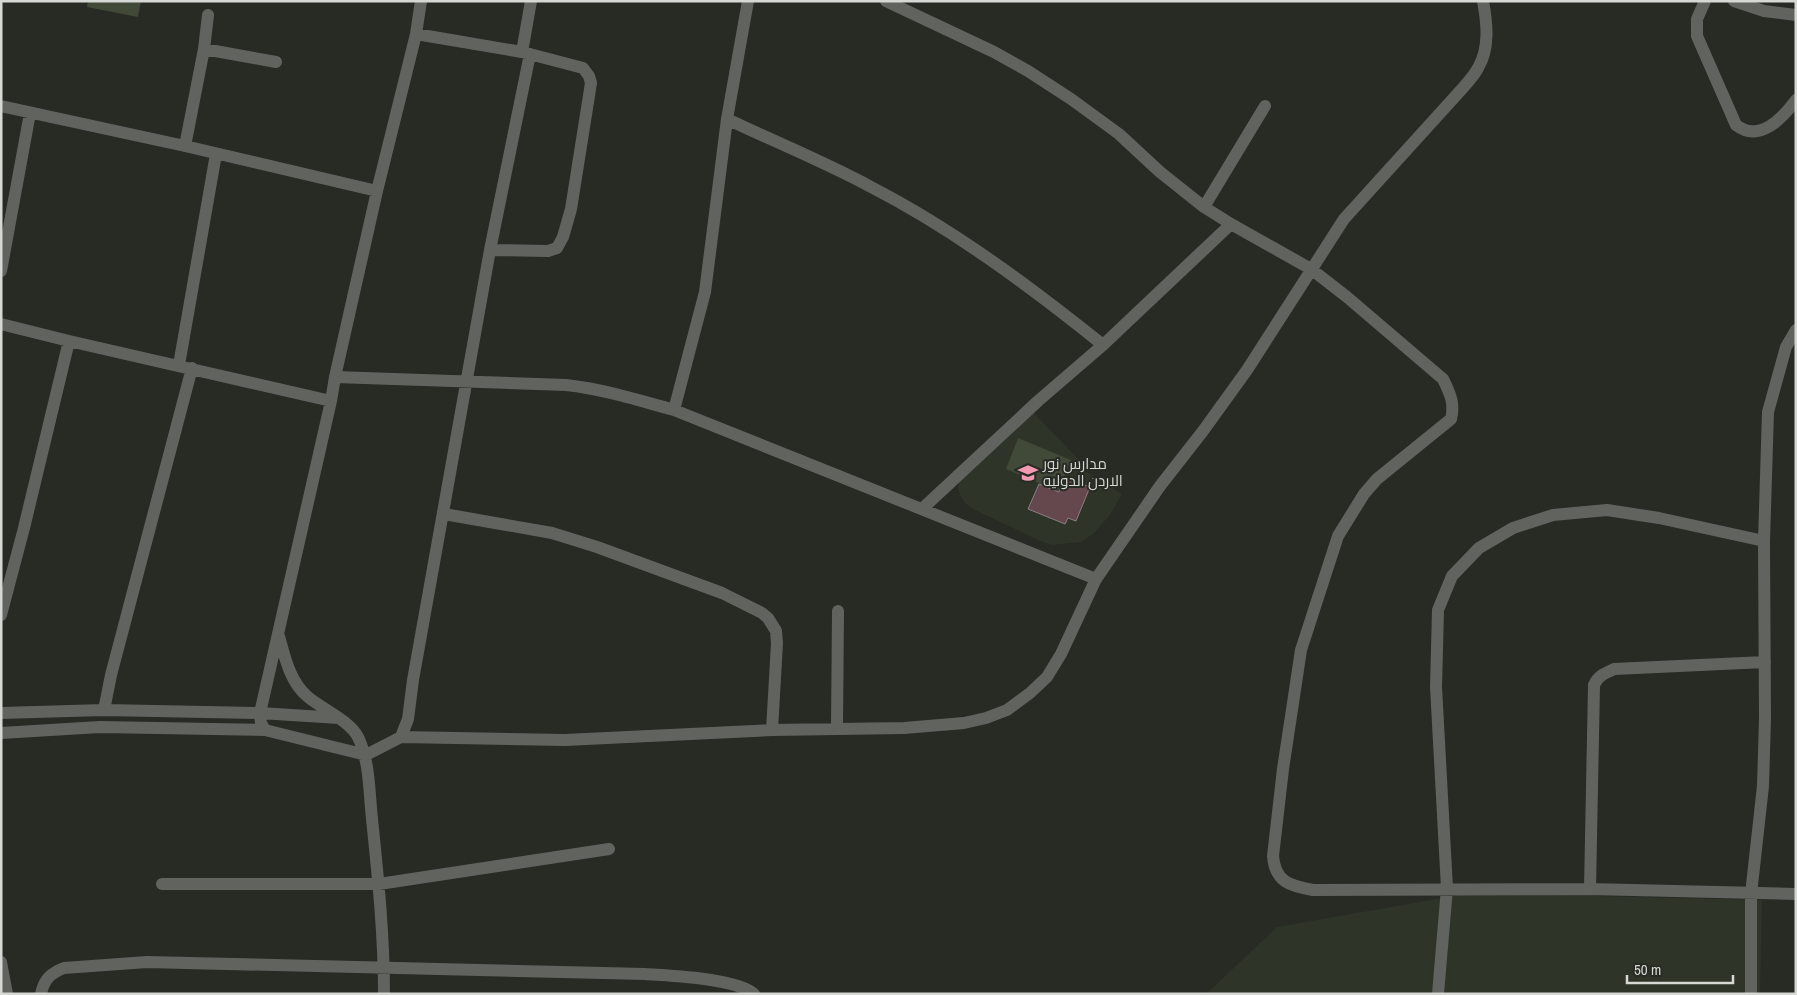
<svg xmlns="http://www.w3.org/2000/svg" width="1797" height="995" viewBox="0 0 1797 995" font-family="'Archivo Narrow',Cairo,sans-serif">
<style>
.built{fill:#2e3427}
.green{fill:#414939}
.building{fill:#65474e;stroke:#8a7e81}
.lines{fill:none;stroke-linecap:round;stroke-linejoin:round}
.minor{stroke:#61635f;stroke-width:12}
.labels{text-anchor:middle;stroke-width:4;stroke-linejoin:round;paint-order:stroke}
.poi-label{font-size:15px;fill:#d6d8d3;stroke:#272b24;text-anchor:start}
</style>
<rect width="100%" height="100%" fill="#272b24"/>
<path class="built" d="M1033,412l47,49 -3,5 45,28 -12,21 -15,17 -13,10 -30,3 -12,-4 -67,-32 -8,-6 -5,-8 -2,-8 2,-8z
M1471,893l291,7 -2,94h-554l71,-67z"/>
<path class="green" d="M88,1h53l-3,16 -51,-10z
M1018,438l53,22 -13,31 -52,-22z"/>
<path class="building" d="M1065,477l25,10 -14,34 -8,-3 -3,6 -37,-15 11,-25 20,8z"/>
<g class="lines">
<path class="minor" d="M886,1l108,51 34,19 43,28 48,35 41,38 44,35 27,17 80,45 36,28 96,82c7,14 12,25 8,40l-74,60 -13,15 -26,42 -37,114 -18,119 -10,87c2,26 17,30 40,34l277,-1 206,5
M1705,1l-8,18v17l39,89c23,18 46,-6 60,-25
M1734,1l30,10 32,4
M416,34l106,18 61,16 6,8 2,7 -20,126 -8,28 -6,11 -9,3 -58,-1
M204,49l72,13
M522,52l9,-51
M1,106l184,40 192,45
M727,119c48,23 98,43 144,68 82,42 161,101 232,158l128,-121
M185,146l19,-97 4,-34
M1204,207l61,-101
M1,271l29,-158
M1,324l68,17 262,60
M179,365l37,-211
M335,377l231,8c37,4 72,15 108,25l422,169
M674,410l31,-118 22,-173 21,-118
M922,509l116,-108 65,-56
M444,514l108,19 45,14 125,46 40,20 6,5 8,13 1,12 -5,87
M1,615l23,-87 45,-187
M279,636c6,22 11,46 29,61 13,11 42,24 50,40 12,25 11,55 14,82 6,58 12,116 12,175
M104,710l7,-35 81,-307
M1,713l103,-3 156,3 79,5
M837,728l1,-117
M265,730l-4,-7 -1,-10 71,-312 4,-24 42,-186 39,-157 5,-33
M1,733l99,-6 165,3 101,25 35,-18 164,3 207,-10 132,-2 60,-5 22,-5 21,-8 23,-17 17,-16 14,-23 35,-75 64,-93 43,-55 44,-61 97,-151 117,-129c6,-7 13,-14 17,-22 12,-20 9,-45 5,-67
M401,737l7,-18 5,-39 77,-430 40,-196
M162,884h217l230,-35
M1590,889l4,-204c4,-9 11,-12 20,-16l151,-7
M1,962l6,32
M41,994c3,-15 10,-21 23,-26l83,-6 498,12c25,2 91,4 109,20
M1438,994l9,-106 -11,-201 2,-77 14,-34 27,-28 34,-20 40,-13 54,-5 52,8 105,23
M1751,994v-100l12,-108 2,-67 -1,-178 4,-129 18,-65 10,-17"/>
</g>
<defs>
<symbol id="school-bare" viewBox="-9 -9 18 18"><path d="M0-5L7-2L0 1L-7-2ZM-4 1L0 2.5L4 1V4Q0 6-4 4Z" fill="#f19ab1" stroke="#272b24" stroke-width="2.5" paint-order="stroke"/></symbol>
</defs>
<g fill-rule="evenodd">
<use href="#school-bare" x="1014" y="459" width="28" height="28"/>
</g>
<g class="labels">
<g class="poi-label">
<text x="1043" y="469">مدارس نور<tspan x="1043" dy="17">الاردن الدوليه</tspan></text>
</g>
</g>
<rect width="1797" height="995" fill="none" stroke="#d6d8d3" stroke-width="5"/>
<path d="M1627 975v8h106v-8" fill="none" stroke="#d6d8d3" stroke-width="2.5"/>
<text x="1634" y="975" font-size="15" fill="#d6d8d3" stroke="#272b24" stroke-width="4" paint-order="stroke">50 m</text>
</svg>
